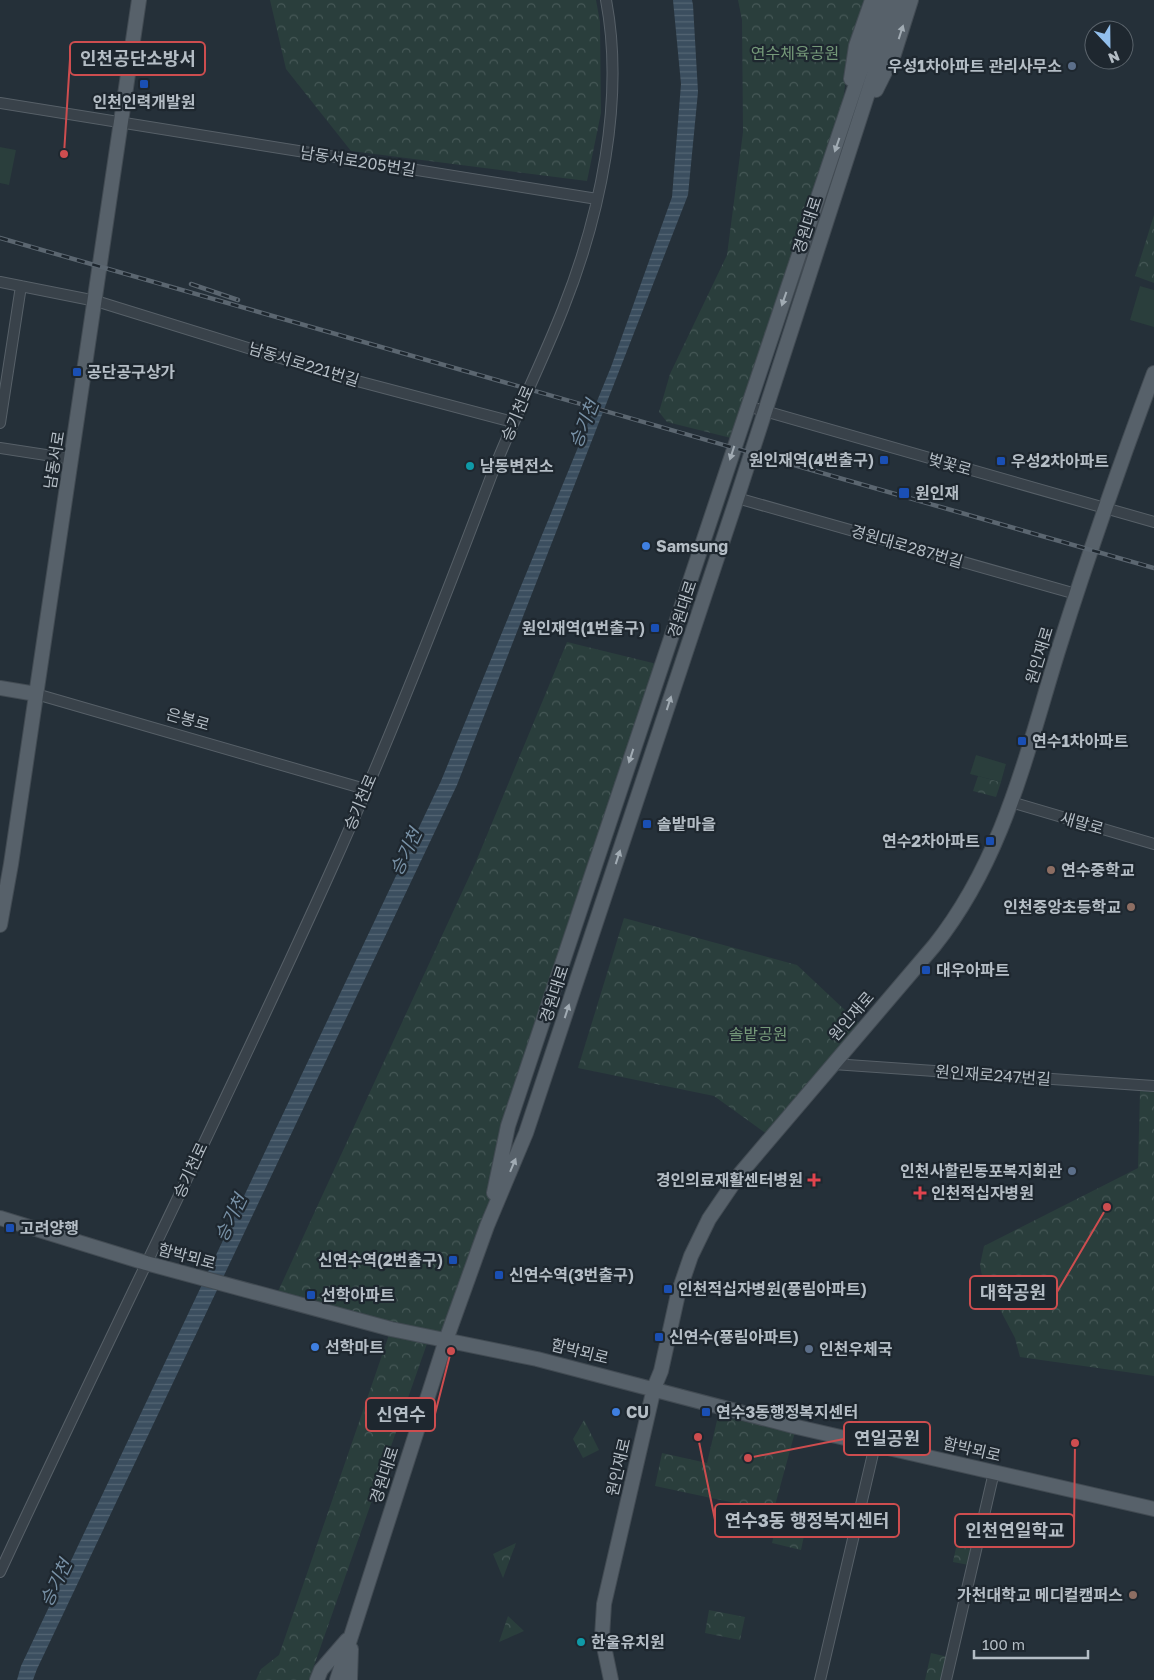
<svg xmlns="http://www.w3.org/2000/svg" width="1154" height="1680" viewBox="0 0 1154 1680" font-family="'Golos Text','Noto Sans KR',sans-serif">
<style>
.park{fill:url(#park-crowns)}
.garden{fill:#2a3e3c}
.water{fill:url(#water-rules)}
.lines{fill:none;stroke-linecap:round;stroke-linejoin:round}
.minor-casing{stroke:#576068;stroke-width:12}
.major-casing{stroke:#424b53;stroke-width:16}
.minor{stroke:#39424a;stroke-width:10}
.major{stroke:#57616a;stroke-width:14}
.rail-casing{stroke:#5b6670;stroke-width:4.5}
.rail{stroke:#1e272f;stroke-width:2.5;stroke-dasharray:8;stroke-linecap:butt}
.oneway{fill:#a1abb3}
.service-dot{fill:#5c6f8a;stroke:#1e272f;stroke-width:2}
.transit-dot{fill:#1a4fb4;stroke:#1e272f;stroke-width:2}
.culture-dot{fill:#0f9aa8;stroke:#1e272f;stroke-width:2}
.shop-dot{fill:#3f7fe0;stroke:#1e272f;stroke-width:2}
.education-dot{fill:#8d6e63;stroke:#1e272f;stroke-width:2}
.health-dot{fill:#e0444e;stroke:#1e272f;stroke-width:2}
.labels{text-anchor:middle;stroke-width:4.5;stroke-linejoin:round;paint-order:stroke}
.park-label{font-size:16px;fill:#759979;stroke:#1e272f}
.poi-label{font-size:16px;font-weight:bold;fill:#b4bdc5;stroke:#1e272f;text-anchor:start}
.street-label{font-size:16px;fill:#b4bdc5;stroke:#1e272f}
.water-label{font-size:18px;font-style:italic;fill:#7891a6;stroke:#1e272f}
.leader{fill:none;stroke:#ce4d4f;stroke-width:2}
.callout-dot{fill:#ce4d4f;stroke:#1e272f;stroke-width:2}
.callout{fill:#1e272f;stroke:#ce4d4f;stroke-width:2}
.callout-label{font-size:18px;text-anchor:middle;font-weight:bold;fill:#b4bdc5}
</style>
<defs>
<pattern id="park-crowns" width="20" height="18" patternUnits="userSpaceOnUse" patternTransform="scale(1.25)"><rect width="20" height="18" fill="#2a3e3c"/><path d="M2 6a3 3 0 1 1 6 0M12 15a3 3 0 1 1 6 0" fill="none" stroke="#465857"/></pattern>
<pattern id="water-rules" width="6" height="5" patternUnits="userSpaceOnUse" patternTransform="scale(1.25)"><rect width="6" height="5" fill="#3b4e5f"/><path d="M0 2.5h6" fill="none" stroke="#556674"/></pattern>
</defs>
<rect width="100%" height="100%" fill="#253039"/>
<path class="park" d="M270,0h326l4,22 1,91 -14,68 -236,-30 -65,-82z
M738,0h128l-18,57 -5,47 -112,334 -64,-16 -8,-10 11,-38 57,-119 16,-123 -1,-112z
M1154,215v68l-19,-7z
M567,642l94,23 -153,461 -21,100 -41,114 -171,-42 200,-434z
M978,776l23,6 -5,15 -23,-6z
M624,918l173,47 67,63 -93,109 -57,-41 -136,-28z
M1140,1091l14,1v284l-134,-19 -5,-19 -19,-36 -12,-15 -4,-22 4,-19 154,-78z
M391,1329l38,9 -120,342h-53l5,-11 18,-14z
M718,1416l77,16 -21,77 -7,1 -112,-24 7,-33 45,10z
M584,1420l15,30 -16,8 -10,-19z
M779,1511l29,6 -7,33 -29,-7z
M961,1524l16,3 -8,38 -16,-3z
M516,1543l-13,35 -10,-24z
M709,1610l36,7 -5,23 -35,-7z
M508,1616l16,15 -25,11z
M931,1653l17,4 -5,23h-18z"/>
<path class="garden" d="M0,147l16,3 -7,35 -9,-2z
M1140,286l14,4v37l-24,-7z
M976,755l30,9 -5,18 -31,-8z"/>
<path class="water" d="M673,0h19l1,5 5,87 -10,103 -231,590 -420,884 -4,11h-16l4,-14 420,-885 170,-414 61,-170 9,-113z"/>
<g class="lines">
<defs>
<path id="minor" d="M0,103l597,96
M0,282l96,19 246,76 171,45
M747,406l407,116
M0,423l21,-137
M0,448l72,11
M737,498l339,96
M36,694l329,95
M1011,802l143,42
M833,1064l321,22
M0,1572c108,-233 223,-462 328,-695 60,-132 113,-268 164,-403 22,-56 49,-109 71,-165 37,-93 62,-209 43,-309
M820,1680l55,-235
M946,1680l48,-208"/>
<path id="major" d="M851,79l5,-33 16,-46
M876,90l18,-36 17,-54
M0,688l36,6
M0,925l11,-61 128,-864
M494,1193l14,-67 376,-1126
M0,1218l146,45 245,66 146,30 260,68 357,82
M317,1680l4,-10 26,-30
M337,1680l109,-340 41,-114 39,-93 211,-635 161,-498
M350,1680l1,-31
M611,1680l-9,-43 2,-33 50,-216 7,-17 17,-77 13,-38 18,-37 30,-44 195,-229c70,-88 92,-192 125,-298 29,-92 61,-184 95,-275"/>
</defs>
<use href="#minor" class="minor-casing"/>
<use href="#major" class="major-casing"/>
<use href="#minor" class="minor"/>
<use href="#major" class="major"/>
<defs>
<path id="rail" d="M0,238l1154,330
M191,284l47,16"/>
</defs>
<use href="#rail" class="rail-casing"/>
<use href="#rail" class="rail"/>
</g>
<defs><path id="oneway-solid" d="M-6-.8H1V-3.2L6.5 0L1 3.2V.8H-6Z" transform="scale(1.25)"/></defs>
<g class="oneway">
<use href="#oneway-solid" transform="translate(901 32) rotate(-72)"/>
<use href="#oneway-solid" transform="translate(837 145) rotate(109)"/>
<use href="#oneway-solid" transform="translate(784 299) rotate(109)"/>
<use href="#oneway-solid" transform="translate(732 453) rotate(108)"/>
<use href="#oneway-solid" transform="translate(669 703) rotate(-72)"/>
<use href="#oneway-solid" transform="translate(631 756) rotate(108)"/>
<use href="#oneway-solid" transform="translate(618 857) rotate(-72)"/>
<use href="#oneway-solid" transform="translate(567 1011) rotate(-72)"/>
<use href="#oneway-solid" transform="translate(513 1165) rotate(-67)"/>
</g>
<g class="service-dot">
<circle cx="1072" cy="66" r="5"/>
<circle cx="1072" cy="1171" r="5"/>
<circle cx="809" cy="1349" r="5"/>
</g>
<g class="transit-dot">
<rect x="139" y="79" width="10" height="10" rx="2.5"/>
<rect x="72" y="367" width="10" height="10" rx="2.5"/>
<rect x="879" y="455" width="10" height="10" rx="2.5"/>
<rect x="996" y="456" width="10" height="10" rx="2.5"/>
<rect x="898" y="487" width="12" height="12" rx="2.5"/>
<rect x="650" y="623" width="10" height="10" rx="2.5"/>
<rect x="1017" y="736" width="10" height="10" rx="2.5"/>
<rect x="642" y="819" width="10" height="10" rx="2.5"/>
<rect x="985" y="836" width="10" height="10" rx="2.5"/>
<rect x="921" y="965" width="10" height="10" rx="2.5"/>
<rect x="5" y="1223" width="10" height="10" rx="2.5"/>
<rect x="448" y="1255" width="10" height="10" rx="2.5"/>
<rect x="494" y="1270" width="10" height="10" rx="2.5"/>
<rect x="663" y="1284" width="10" height="10" rx="2.5"/>
<rect x="306" y="1290" width="10" height="10" rx="2.5"/>
<rect x="654" y="1332" width="10" height="10" rx="2.5"/>
<rect x="701" y="1407" width="10" height="10" rx="2.5"/>
</g>
<g class="culture-dot">
<circle cx="470" cy="466" r="5"/>
<circle cx="581" cy="1642" r="5"/>
</g>
<g class="shop-dot">
<circle cx="646" cy="546" r="5"/>
<circle cx="315" cy="1347" r="5"/>
<circle cx="616" cy="1412" r="5"/>
</g>
<g class="education-dot">
<circle cx="1051" cy="870" r="5"/>
<circle cx="1131" cy="907" r="5"/>
<circle cx="1133" cy="1595" r="5"/>
</g>
<g class="health-dot">
<path d="M811.5 1172.5h5v5h5v5h-5v5h-5v-5h-5v-5h5z"/>
<path d="M917.5 1185.5h5v5h5v5h-5v5h-5v-5h-5v-5h5z"/>
</g>
<g class="labels">
<g class="park-label">
<text x="795" y="59">연수체육공원</text>
<text x="758" y="1040">솔밭공원</text>
</g>
<g class="poi-label">
<text x="1062" y="72" text-anchor="end">우성1차아파트 관리사무소</text>
<text x="144" y="108" text-anchor="middle">인천인력개발원</text>
<text x="87" y="378">공단공구상가</text>
<text x="874" y="466" text-anchor="end">원인재역(4번출구)</text>
<text x="1011" y="467">우성2차아파트</text>
<text x="480" y="472">남동변전소</text>
<text x="915" y="499">원인재</text>
<text x="656" y="552">Samsung</text>
<text x="645" y="634" text-anchor="end">원인재역(1번출구)</text>
<text x="1032" y="747">연수1차아파트</text>
<text x="657" y="830">솔밭마을</text>
<text x="980" y="847" text-anchor="end">연수2차아파트</text>
<text x="1061" y="876">연수중학교</text>
<text x="1121" y="913" text-anchor="end">인천중앙초등학교</text>
<text x="936" y="976">대우아파트</text>
<text x="1062" y="1177" text-anchor="end">인천사할린동포복지회관</text>
<text x="803" y="1186" text-anchor="end">경인의료재활센터병원</text>
<text x="931" y="1199">인천적십자병원</text>
<text x="20" y="1234">고려양행</text>
<text x="443" y="1266" text-anchor="end">신연수역(2번출구)</text>
<text x="509" y="1281">신연수역(3번출구)</text>
<text x="678" y="1295">인천적십자병원(풍림아파트)</text>
<text x="321" y="1301">선학아파트</text>
<text x="669" y="1343">신연수(풍림아파트)</text>
<text x="325" y="1353">선학마트</text>
<text x="819" y="1355">인천우체국</text>
<text x="626" y="1418">CU</text>
<text x="716" y="1418">연수3동행정복지센터</text>
<text x="1123" y="1601" text-anchor="end">가천대학교 메디컬캠퍼스</text>
<text x="591" y="1648">한울유치원</text>
</g>
<g class="street-label">
<text transform="translate(358 161) rotate(9)" y="6">남동서로205번길</text>
<text transform="translate(807 225) rotate(-72)" y="6">경원대로</text>
<text transform="translate(304 364) rotate(17)" y="6">남동서로221번길</text>
<text transform="translate(517 413) rotate(-67)" y="6">승기천로</text>
<text transform="translate(54 460) rotate(-81)" y="6">남동서로</text>
<text transform="translate(950 464) rotate(16)" y="6">벚꽃로</text>
<text transform="translate(907 546) rotate(16)" y="6">경원대로287번길</text>
<text transform="translate(682 609) rotate(-72)" y="6">경원대로</text>
<text transform="translate(1039 655) rotate(-73)" y="6">원인재로</text>
<text transform="translate(188 719) rotate(16)" y="6">은봉로</text>
<text transform="translate(360 802) rotate(-67)" y="6">승기천로</text>
<text transform="translate(1082 823) rotate(16)" y="6">새말로</text>
<text transform="translate(554 994) rotate(-72)" y="6">경원대로</text>
<text transform="translate(851 1016) rotate(-49)" y="6">원인재로</text>
<text transform="translate(993 1075) rotate(4)" y="6">원인재로247번길</text>
<text transform="translate(190 1170) rotate(-65)" y="6">승기천로</text>
<text transform="translate(187 1256) rotate(15)" y="6">함박뫼로</text>
<text transform="translate(580 1351) rotate(14)" y="6">함박뫼로</text>
<text transform="translate(972 1449) rotate(13)" y="6">함박뫼로</text>
<text transform="translate(618 1467) rotate(-77)" y="6">원인재로</text>
<text transform="translate(384 1475) rotate(-72)" y="6">경원대로</text>
</g>
<g class="water-label">
<text transform="translate(584 424) rotate(-68)" y="6">승기천</text>
<text transform="translate(406 852) rotate(-64)" y="6">승기천</text>
<text transform="translate(231 1218) rotate(-64)" y="6">승기천</text>
<text transform="translate(56 1583) rotate(-64)" y="6">승기천</text>
</g>
</g>
<path class="leader" d="M64 154L70 59M1107 1207L1057 1292M451 1351L435 1414M748 1458L844 1439M698 1437L715 1520M1075 1443L1074 1530"/>
<g class="callout-dot">
<circle cx="64" cy="154" r="5"/>
<circle cx="1107" cy="1207" r="5"/>
<circle cx="451" cy="1351" r="5"/>
<circle cx="748" cy="1458" r="5"/>
<circle cx="698" cy="1437" r="5"/>
<circle cx="1075" cy="1443" r="5"/>
</g>
<g class="callout">
<rect x="70" y="42" width="135" height="33" rx="5"/>
<rect x="970" y="1276" width="87" height="33" rx="5"/>
<rect x="366" y="1398" width="69" height="33" rx="5"/>
<rect x="844" y="1422" width="86" height="33" rx="5"/>
<rect x="715" y="1504" width="184" height="33" rx="5"/>
<rect x="955" y="1514" width="119" height="33" rx="5"/>
</g>
<g class="callout-label">
<text x="138" y="65">인천공단소방서</text>
<text x="1013" y="1299">대학공원</text>
<text x="401" y="1421">신연수</text>
<text x="887" y="1445">연일공원</text>
<text x="807" y="1527">연수3동 행정복지센터</text>
<text x="1015" y="1537">인천연일학교</text>
</g>
<g transform="translate(1109 45) rotate(158)"><circle r="24" fill="#1e272f" stroke="#5a636b"/>
<path d="M0-4L9 19L0 12L-9 19Z" fill="#92bfec"/>
<text y="-8" font-size="14" font-weight="bold" text-anchor="middle" fill="#b4bdc5">N</text>
</g>
<path d="M974 1650v8h114v-8" fill="none" stroke="#b4bdc5" stroke-width="2.5"/>
<text x="982" y="1650" font-size="15" fill="#b4bdc5" stroke="#1e272f" stroke-width="4" paint-order="stroke">100 m</text>
</svg>
